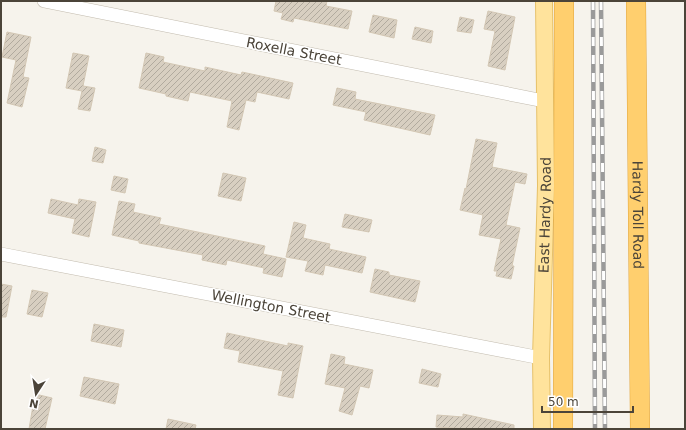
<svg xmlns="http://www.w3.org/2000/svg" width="686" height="430" viewBox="0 0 686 430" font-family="'DejaVu Sans',sans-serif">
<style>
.building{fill:url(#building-hatch);stroke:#d3c7b4}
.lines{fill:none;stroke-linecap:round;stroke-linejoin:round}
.minor-casing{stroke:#c2bbae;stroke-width:14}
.major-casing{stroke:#e6c16a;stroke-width:18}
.highway-casing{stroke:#e0a43c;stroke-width:20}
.minor{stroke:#fff;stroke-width:13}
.major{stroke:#ffe39c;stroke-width:16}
.highway{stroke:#ffcf6e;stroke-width:19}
.rail-casing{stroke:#9a9a9a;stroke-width:4.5}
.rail{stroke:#fff;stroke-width:3;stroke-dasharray:9;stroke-linecap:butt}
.labels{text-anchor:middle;stroke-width:3;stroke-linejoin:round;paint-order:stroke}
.street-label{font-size:14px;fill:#4b4439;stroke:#fff}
</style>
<defs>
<pattern id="building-hatch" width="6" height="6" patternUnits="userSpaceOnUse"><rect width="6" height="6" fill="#d8cfc1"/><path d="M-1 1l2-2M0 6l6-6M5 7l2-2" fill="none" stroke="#b1aa9e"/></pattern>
</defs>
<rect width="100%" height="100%" fill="#f6f3ec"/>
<path class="building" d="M276,1h51l-1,5 26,5 -4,18 -54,-11 -1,4 -12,-3 2,-6 -9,-2z
M488,11l27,6 -10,53 -17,-4 7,-35 -11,-2z
M373,15l24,5 -3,18 -25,-6z
M460,17l14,3 -3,13 -14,-2z
M415,27l18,4 -2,12 -19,-4z
M7,32l24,5 -8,40 6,1 -7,29 -15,-4 9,-43 -14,-3z
M73,53l16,3 -6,30 12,2 -5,23 -12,-2 4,-18 -16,-3z
M146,53l18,4 -1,5 42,9v-4l36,8 1,-3 51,11 -4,16 -32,-7 -2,10 -9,-2 -7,30 -12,-3 5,-26 -42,-9 -2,9 -22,-5v-2l-27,-6z
M337,88l19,4 -1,7 80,16 -5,20 -66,-15 2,-8 -33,-7z
M476,139l21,4 -5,24 35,7 -2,10 -10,-2 -9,43 14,3 -8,38h2l-3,13 -15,-3 1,-5h-3l7,-32 -22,-4 4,-20 -23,-5 5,-22 1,1z
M95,147l11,3 -3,13 -11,-2z
M223,173l23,5 -5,23 -23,-5z
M114,176l14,3 -3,14 -14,-3z
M51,199l27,6 1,-6 17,3 -7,35 -17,-4 3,-14 -27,-6z
M119,201l16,3 -2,8 28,6 -2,6 106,22 -2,8 23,5 -4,18 -19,-4 1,-5 -37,-8 -1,5 -24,-5 1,-5 -64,-12v-2l-27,-6z
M345,214l27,6 -3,12 -27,-5z
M294,222l12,3 -3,13 27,6 -1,5 37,8 -4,16 -37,-8 -2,10 -18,-4 3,-10 -22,-4z
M375,269l14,3v3l31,6 -5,21 -45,-10z
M1,284l11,2 -6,31h-5z
M32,290l16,3 -6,24 -15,-3z
M94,324l30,6 -3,17 -30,-6z
M227,333l61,13v-3l15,3 -10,52 -15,-3 5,-24 -45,-9 2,-11 -16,-3z
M331,354l14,3 -1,7 29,6 -4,18 -9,-2 -8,29 -13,-4 6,-23 -20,-4z
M422,369l19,5 -3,13 -19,-4z
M84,377l35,7 -4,20 -35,-8z
M35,394l17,4 -7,31h-16z
M463,414l51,11v4h-48l-30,-2 1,-12 26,2z
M168,419l28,6 -1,4h-29z"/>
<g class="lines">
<defs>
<path id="minor" d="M44,1l500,100
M1,254l540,104"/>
<g id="major">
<path id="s1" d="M542,429l-1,-71 5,-172 -2,-185"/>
</g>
<g id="highway">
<path id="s2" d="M636,1l4,428"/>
<path d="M563,429l1,-428"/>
</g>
</defs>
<use href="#minor" class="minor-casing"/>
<use href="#major" class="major-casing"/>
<use href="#highway" class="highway-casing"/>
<use href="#minor" class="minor"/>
<use href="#major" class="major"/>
<use href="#highway" class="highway"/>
<defs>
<path id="rail" d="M593,1l2,428
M601,1l4,428"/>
</defs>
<use href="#rail" class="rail-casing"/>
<use href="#rail" class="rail"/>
</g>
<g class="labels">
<g class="street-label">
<text transform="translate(294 51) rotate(11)" y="5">Roxella Street</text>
<text dy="5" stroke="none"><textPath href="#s1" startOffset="214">East Hardy Road</textPath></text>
<text dy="5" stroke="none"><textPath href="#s2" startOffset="214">Hardy Toll Road</textPath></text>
<text transform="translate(271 306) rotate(11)" y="5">Wellington Street</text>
</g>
</g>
<rect width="686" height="430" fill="none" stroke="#4b4439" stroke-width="4"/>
<g transform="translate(36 394) rotate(192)" stroke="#ffffff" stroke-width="3" paint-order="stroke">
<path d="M0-3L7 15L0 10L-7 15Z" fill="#4b4439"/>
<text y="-6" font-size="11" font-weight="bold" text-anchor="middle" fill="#4b4439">N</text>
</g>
<path d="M542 406v6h91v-6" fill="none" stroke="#4b4439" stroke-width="2"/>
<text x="548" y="406" font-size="12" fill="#4b4439" stroke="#ffffff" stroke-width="3" paint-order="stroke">50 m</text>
</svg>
